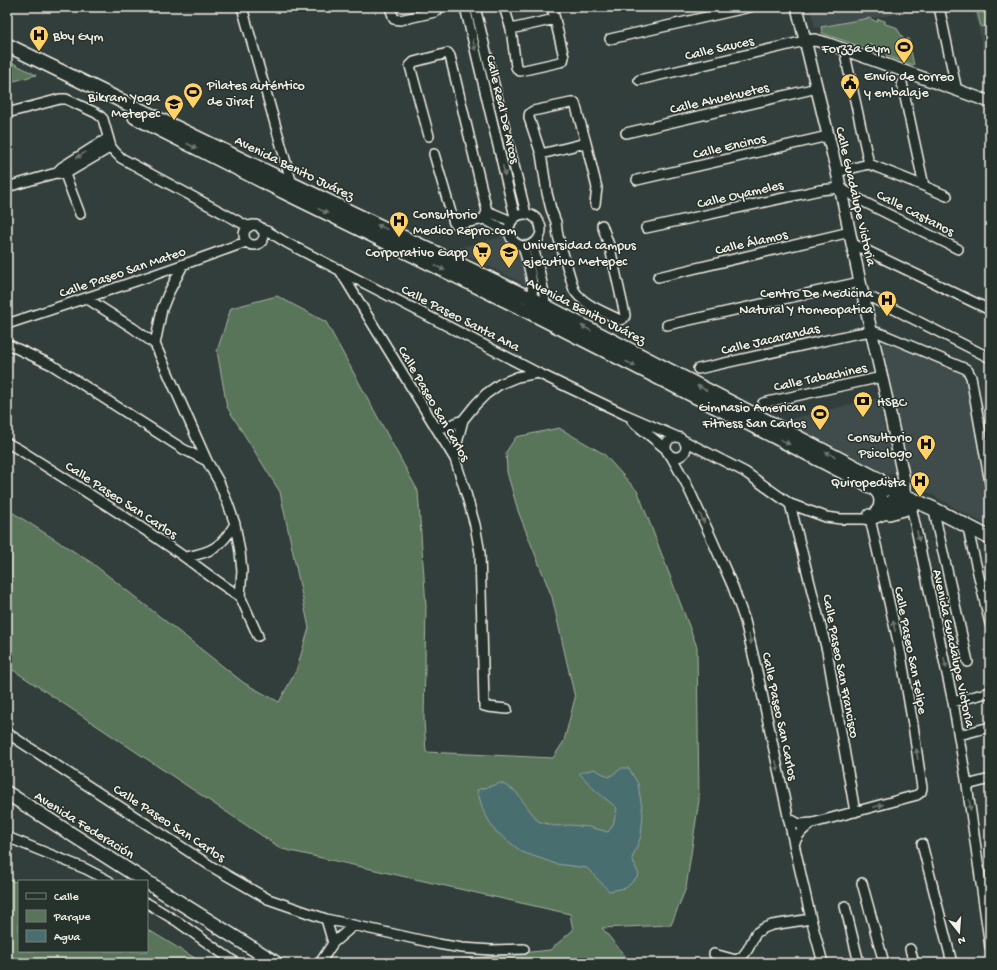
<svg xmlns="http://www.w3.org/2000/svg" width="997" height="970" viewBox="0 0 997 970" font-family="'Gochi Hand',sans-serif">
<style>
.built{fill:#404b4c}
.green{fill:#59745a;stroke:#a6b2a1}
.water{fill:#4a6e70;stroke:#8ea2a0}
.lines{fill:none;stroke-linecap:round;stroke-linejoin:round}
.minor-casing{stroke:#f4f1e8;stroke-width:12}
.tertiary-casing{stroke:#f4f1e8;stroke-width:14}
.secondary-casing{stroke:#f4f1e8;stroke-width:16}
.minor{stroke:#26332d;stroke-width:9}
.tertiary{stroke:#26332d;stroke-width:11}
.secondary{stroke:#26332d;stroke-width:13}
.oneway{fill:#6e766e}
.labels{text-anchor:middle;stroke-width:3;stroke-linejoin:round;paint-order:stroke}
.poi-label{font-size:14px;fill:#f4f1e8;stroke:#26332d;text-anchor:end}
.street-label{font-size:14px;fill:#f4f1e8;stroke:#26332d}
</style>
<rect width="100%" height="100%" fill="#323e3b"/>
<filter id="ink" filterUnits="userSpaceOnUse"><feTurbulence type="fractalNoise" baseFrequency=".025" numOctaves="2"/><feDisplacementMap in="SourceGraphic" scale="8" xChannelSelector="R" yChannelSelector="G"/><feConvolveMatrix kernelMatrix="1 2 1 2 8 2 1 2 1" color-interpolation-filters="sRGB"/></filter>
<g filter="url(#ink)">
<path class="built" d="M810,7h90l2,6 -87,15z
M974,7h16v72l-7,-29z
M503,237l3,6 9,9h4l9,34 -75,-37z
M872,321l102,49 16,83v73l-24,-12 -55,-31z
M877,398l19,75 -7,2 -107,-54z"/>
<path class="green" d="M976,7h14v18l-9,2z
M869,18l8,4 1,-3 7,2v3l11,3 9,14 3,-3 6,27 -27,-9 -3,-7 -16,-5 -6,3 -40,-14 -1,-6z
M7,60l29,15 -29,8z
M277,296l49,26 92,169 8,115 -2,114 2,32 127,6 11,-17 11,-43 -23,-101 -34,-86 -11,-39 -1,-20 10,-15 43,-9 45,26 34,38 59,155 2,153 -13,88 -15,37 -69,3 29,35h-196l2,-1 113,-12 23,-20 -3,-16 -288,-65 -275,-183v-157l85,54 152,120 35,19 17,-31 13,-43 -29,-136 -53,-85 -10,-56 14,-43z
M7,879l12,4v68h128v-22l56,34h-196z"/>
<path class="water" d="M622,768h7l9,16 5,30 -2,22 -9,23 7,16 -13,13 -17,3 -22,-23 -31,-4 -34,-12 -28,-22 -11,-20 -6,-20 24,-7 14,8 23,30 17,5 15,-1 19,2 19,5 5,-7 4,-17 -21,-17 -17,-18 15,-4 15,8z"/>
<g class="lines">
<defs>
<path id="minor" d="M242,7l50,177 -1,2
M390,7l4,12 6,1 35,-8 2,-1 1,-4
M465,7l50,210
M475,7l51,207
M504,7l7,22 5,38 2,3 2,1 40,-9 3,-1 1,-4 -12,-50
M939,7l18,84
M511,29l44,-10
M610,39l140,-32
M846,59l23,105
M639,80l166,-39
M902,83l22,103
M7,113l53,-14h6l30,14 4,3 3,3 8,28 4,5 6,6 128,69
M626,133l191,-45
M429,136l-19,-70 4,-4 34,-9 2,3 37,155 -3,8 -25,5 -5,-1 -20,-69
M541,154l45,-11
M63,169l17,45
M837,172l32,-8 55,22 23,10
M56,173l6,-6 46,-29
M637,180l191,-44
M7,187l49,-14 9,1 46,-27
M595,204l2,-16 -11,-45 -11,-40h-4l-38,8c-4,2 -4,3 -4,7l12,36 6,39 4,16 5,13 2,14 16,54c9,15 31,22 46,30 3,-1 5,-2 5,-5l-15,-67 -8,-23
M487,211l24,10
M509 230a16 16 0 1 1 32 0a16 16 0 1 1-32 0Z
M484,219l24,13
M244 235a10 10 0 1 1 20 0a10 10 0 1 1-20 0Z
M646,228l174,-38 20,-2 24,14 94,47
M261,229l8,3 18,11 251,130 86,41 53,23
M532,244c4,14 16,54 12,66
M853,244l137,66
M523,246c4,15 14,43 7,57
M183,265l-15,29 -6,15 -7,35 52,117 12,21 9,22 7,20 5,28 2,19 -2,25 18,40
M339,269l116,190 10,31 10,35 5,28 4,151v2l4,1 19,2
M658,277l192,-45
M864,295l10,4 116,59
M86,298l47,30 22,16
M7,324c80,-26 160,-53 239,-82
M667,325l193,-43
M7,344l45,21 131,84 24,12
M698,369l156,-35 18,-3 10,3 84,35 2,2 3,6 19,106
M763,403l119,-26
M632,421l34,28
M435,427h10l18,-7
M666 447a10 10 0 1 1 20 0a10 10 0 1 1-20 0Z
M683,440l62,32 45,32 36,13 15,2h22l8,1 18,-7 11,-10 4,-7
M7,443l13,7c49,31 99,62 147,95 25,16 47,36 73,51
M671,456l15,27 24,52 23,52 12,34 15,63 34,160 17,75 12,44
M455,459l2,-16 6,-23 13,-16 10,-10 14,-10 17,-7 21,-4
M910,501l43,201 14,83 23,162
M790,504l37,147 28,161
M934,509l3,17 31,136
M876,510l11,-6 11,-11
M968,527l3,16 19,81
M186,557c27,-5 35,-10 49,-33
M953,702l37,-10
M7,733l207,135 54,31 58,20 112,25 24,4 30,2 32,-1
M959,735l31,-8
M967,785l23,-6
M788,818l11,6 14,-1 104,-28 4,-3 1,-4 -9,-63 -12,-70 -32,-141
M7,837l79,32 23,12
M794,844c5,-11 8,-14 18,-21
M922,844l30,119
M862,883l22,80
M147,903l31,19 58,41
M845,906l14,57
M326,919l7,24
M910,949l4,14
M714,954l22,6 6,-3 6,-8 8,-16 8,-5 8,-3 39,-6
M320,963l13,-20 20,-17"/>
<path id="tertiary" d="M797,7l40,165 23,110 27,118 17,80v16
M805,41l10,-1 11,3 164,59"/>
<path id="secondary" d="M7,45l285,139 240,115 346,180 9,9 47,21 56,29
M135,117l153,77 239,117 250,127 97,50h13
M874,488c7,6 8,11 6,20
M889,513l15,-4 14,-7
M7,793l138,88
M147,882l129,81"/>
</defs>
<use href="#minor" class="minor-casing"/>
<use href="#tertiary" class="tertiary-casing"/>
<use href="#secondary" class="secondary-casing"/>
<use href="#minor" class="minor"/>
<use href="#tertiary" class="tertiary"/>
<use href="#secondary" class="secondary"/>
</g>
<defs><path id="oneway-solid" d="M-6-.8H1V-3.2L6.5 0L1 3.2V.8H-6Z"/></defs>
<g class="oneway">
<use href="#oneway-solid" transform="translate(474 45) rotate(77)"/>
<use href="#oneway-solid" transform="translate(192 146) rotate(27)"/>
<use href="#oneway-solid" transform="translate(81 155) rotate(148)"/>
<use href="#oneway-solid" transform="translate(504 171) rotate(77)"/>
<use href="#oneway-solid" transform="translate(323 211) rotate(26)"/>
<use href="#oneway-solid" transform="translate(382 227) rotate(-154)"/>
<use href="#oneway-solid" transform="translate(440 268) rotate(26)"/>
<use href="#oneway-solid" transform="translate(586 328) rotate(-153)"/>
<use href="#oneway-solid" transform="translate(631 364) rotate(27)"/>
<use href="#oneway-solid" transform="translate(702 388) rotate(-153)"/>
<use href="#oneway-solid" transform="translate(785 442) rotate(27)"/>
<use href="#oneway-solid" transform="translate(830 454) rotate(-153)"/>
<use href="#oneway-solid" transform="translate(702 518) rotate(65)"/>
<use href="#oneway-solid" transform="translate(918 536) rotate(78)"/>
<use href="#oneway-solid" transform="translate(894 626) rotate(-102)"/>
<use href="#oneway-solid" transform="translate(750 639) rotate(77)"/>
<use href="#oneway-solid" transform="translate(945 663) rotate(78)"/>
<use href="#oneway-solid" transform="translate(917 754) rotate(-98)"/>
<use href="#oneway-solid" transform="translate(777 766) rotate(78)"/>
<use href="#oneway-solid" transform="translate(970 805) rotate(82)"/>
<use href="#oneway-solid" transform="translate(878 806) rotate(-15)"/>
</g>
</g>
<defs>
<symbol id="hospital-pin" viewBox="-11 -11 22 30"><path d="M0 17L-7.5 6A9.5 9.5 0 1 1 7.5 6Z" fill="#ffd166" stroke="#26332d"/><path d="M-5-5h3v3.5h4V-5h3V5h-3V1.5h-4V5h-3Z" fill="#111"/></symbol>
<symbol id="stadium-pin" viewBox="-11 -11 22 30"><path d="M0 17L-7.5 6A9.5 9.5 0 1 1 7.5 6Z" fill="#ffd166" stroke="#26332d"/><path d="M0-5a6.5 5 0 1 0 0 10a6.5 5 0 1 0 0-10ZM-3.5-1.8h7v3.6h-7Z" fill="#111"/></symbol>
<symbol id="civic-pin" viewBox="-11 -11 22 30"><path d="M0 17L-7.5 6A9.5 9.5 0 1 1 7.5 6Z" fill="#ffd166" stroke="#26332d"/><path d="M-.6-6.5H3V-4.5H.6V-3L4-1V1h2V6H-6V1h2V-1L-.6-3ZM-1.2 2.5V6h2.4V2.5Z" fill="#111"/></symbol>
<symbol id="school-pin" viewBox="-11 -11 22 30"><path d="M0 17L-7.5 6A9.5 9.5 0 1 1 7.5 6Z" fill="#ffd166" stroke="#26332d"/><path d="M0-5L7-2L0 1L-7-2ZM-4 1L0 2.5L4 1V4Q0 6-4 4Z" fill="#111"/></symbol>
<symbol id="supermarket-pin" viewBox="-11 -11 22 30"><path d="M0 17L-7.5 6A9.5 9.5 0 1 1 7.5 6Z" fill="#ffd166" stroke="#26332d"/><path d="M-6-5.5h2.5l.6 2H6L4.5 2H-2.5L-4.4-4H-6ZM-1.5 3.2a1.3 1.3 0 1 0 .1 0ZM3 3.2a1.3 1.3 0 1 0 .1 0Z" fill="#111"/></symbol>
<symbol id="university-pin" viewBox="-11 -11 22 30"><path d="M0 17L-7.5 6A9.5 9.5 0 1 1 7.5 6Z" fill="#ffd166" stroke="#26332d"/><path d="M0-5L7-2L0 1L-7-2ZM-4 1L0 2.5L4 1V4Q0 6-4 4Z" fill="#111"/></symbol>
<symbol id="bank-pin" viewBox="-11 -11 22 30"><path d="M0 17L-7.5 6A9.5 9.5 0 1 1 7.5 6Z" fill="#ffd166" stroke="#26332d"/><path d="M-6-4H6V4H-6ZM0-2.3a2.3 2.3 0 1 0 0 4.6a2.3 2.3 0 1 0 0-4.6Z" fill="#111"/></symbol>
</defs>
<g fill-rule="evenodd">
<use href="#hospital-pin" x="28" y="24" width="22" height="30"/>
<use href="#stadium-pin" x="893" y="36" width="22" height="30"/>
<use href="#civic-pin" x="839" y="72" width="22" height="30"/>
<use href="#stadium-pin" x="182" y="81" width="22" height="30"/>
<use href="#school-pin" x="163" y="93" width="22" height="30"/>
<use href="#hospital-pin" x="388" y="210" width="22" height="30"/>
<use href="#supermarket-pin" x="471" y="240" width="22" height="30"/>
<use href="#university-pin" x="498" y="241" width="22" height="30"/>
<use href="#hospital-pin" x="876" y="289" width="22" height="30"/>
<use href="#bank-pin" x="852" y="390" width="22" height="30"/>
<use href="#stadium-pin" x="809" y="403" width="22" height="30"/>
<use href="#hospital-pin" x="915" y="433" width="22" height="30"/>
<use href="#hospital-pin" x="909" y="470" width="22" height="30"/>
</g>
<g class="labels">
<g class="poi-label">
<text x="53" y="40" text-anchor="start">Bby Gym</text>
<text x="890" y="52">Forzza Gym</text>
<text x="864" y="80" text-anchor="start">Envío de correo<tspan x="864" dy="16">y embalaje</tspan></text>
<text x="207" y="89" text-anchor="start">Pilates auténtico<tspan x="207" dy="16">de Jiraf</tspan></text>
<text x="160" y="101">Bikram Yoga<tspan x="160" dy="16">Metepec</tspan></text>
<text x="413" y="218" text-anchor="start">Consultorio<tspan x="413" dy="16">Medico Repro.com</tspan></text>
<text x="523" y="249" text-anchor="start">Universidad campus<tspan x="523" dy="16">ejecutivo Metepec</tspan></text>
<text x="468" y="256">Corporativo Gapp</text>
<text x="873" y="297">Centro De Medicina<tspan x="873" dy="16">Natural Y Homeopatica</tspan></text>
<text x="877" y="406" text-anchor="start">HSBC</text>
<text x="806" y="411">Gimnasio American<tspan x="806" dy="16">Fitness San Carlos</tspan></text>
<text x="912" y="441">Consultorio<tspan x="912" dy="16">Psicologo</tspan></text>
<text x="906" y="486">Quiropedista</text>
</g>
<g class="street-label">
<text transform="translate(719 47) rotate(-13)" y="5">Calle Sauces</text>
<text transform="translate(719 97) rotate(-13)" y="5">Calle Ahuehuetes</text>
<text transform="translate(504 109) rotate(77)" y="5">Calle Real De Arcos</text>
<text transform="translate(729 145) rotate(-13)" y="5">Calle Encinos</text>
<text transform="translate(295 167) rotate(26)" y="5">Avenida Benito Juárez</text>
<text transform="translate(740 193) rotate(-13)" y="5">Calle Oyameles</text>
<text transform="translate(857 196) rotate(77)" y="5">Calle Guadalupe Victoria</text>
<text transform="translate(916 212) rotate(27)" y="5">Calle Castanos</text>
<text transform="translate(751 241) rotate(-13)" y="5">Calle Álamos</text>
<text transform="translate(122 271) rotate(-19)" y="5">Calle Paseo San Mateo</text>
<text transform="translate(587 310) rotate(27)" y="5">Avenida Benito Juárez</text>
<text transform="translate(461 317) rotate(27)" y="5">Calle Paseo Santa Ana</text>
<text transform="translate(770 338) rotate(-13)" y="5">Calle Jacarandas</text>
<text transform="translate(820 376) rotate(-12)" y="5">Calle Tabachines</text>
<text transform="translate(435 403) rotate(60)" y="5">Calle Paseo San Carlos</text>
<text transform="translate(122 499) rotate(33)" y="5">Calle Paseo San Carlos</text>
<text transform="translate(955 648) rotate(78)" y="5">Avenida Guadalupe Victoria</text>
<text transform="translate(912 650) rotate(79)" y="5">Calle Paseo San Felipe</text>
<text transform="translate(842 666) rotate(79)" y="5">Calle Paseo San Francisco</text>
<text transform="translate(781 716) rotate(78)" y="5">Calle Paseo San Carlos</text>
<text transform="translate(170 822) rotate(33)" y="5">Calle Paseo San Carlos</text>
<text transform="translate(85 824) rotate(32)" y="5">Avenida Federación</text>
</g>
</g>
<rect width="997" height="970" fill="none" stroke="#26332d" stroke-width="24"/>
<rect x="12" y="12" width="973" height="946" fill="none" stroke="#f4f1e8" stroke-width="1.5" filter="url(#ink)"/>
<rect x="18" y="880" width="130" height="72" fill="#26332d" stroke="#787f78"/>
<rect x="26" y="893" width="20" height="6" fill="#26332d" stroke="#787f78"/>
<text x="54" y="900" font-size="12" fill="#f4f1e8">Calle</text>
<rect x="26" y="910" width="20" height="12" fill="#59745a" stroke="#787f78"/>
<text x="54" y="920" font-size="12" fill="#f4f1e8">Parque</text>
<rect x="26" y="930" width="20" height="12" fill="#4a6e70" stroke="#787f78"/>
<text x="54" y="940" font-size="12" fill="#f4f1e8">Agua</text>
<g transform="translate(959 932) rotate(163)" stroke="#26332d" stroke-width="3" paint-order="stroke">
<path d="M0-3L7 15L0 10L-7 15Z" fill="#f4f1e8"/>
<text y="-6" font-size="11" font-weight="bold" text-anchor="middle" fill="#f4f1e8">N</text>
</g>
</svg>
